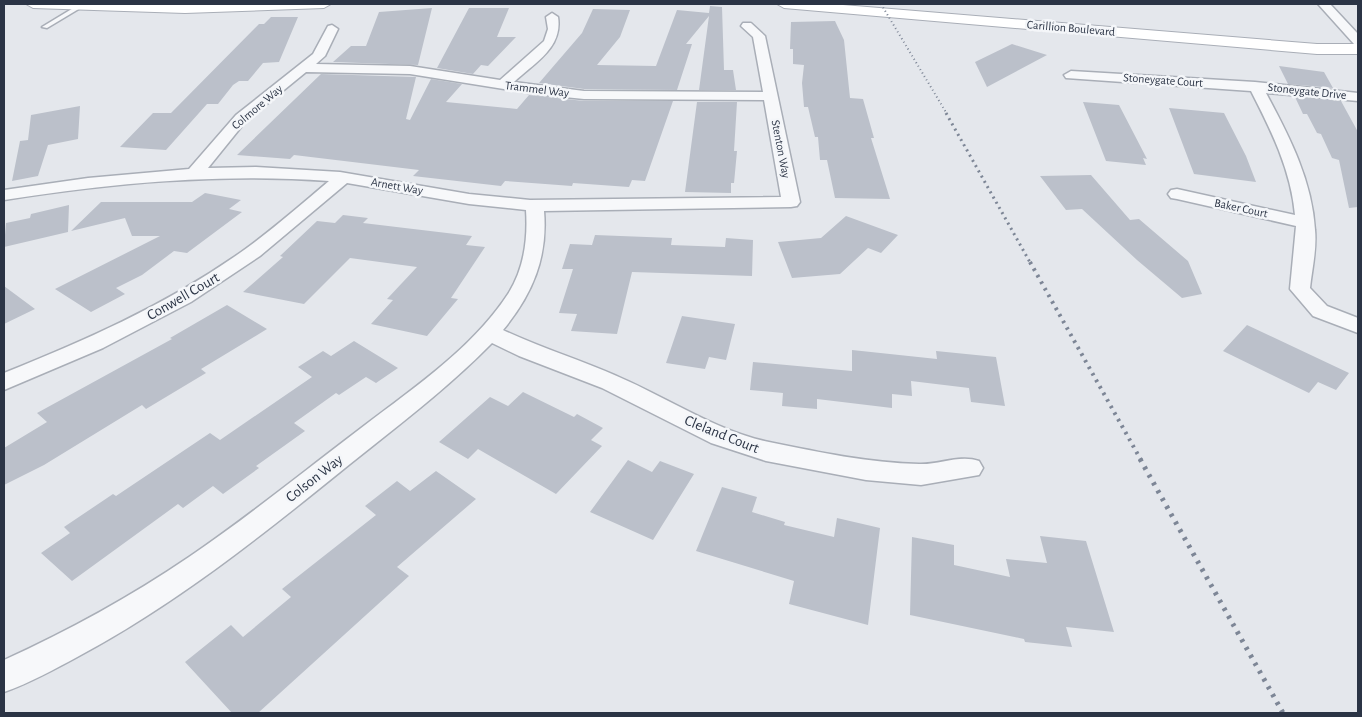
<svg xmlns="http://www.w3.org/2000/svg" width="1362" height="717" viewBox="0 0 1362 717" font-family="'Alegreya Sans',sans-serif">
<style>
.building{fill:#bbc0ca}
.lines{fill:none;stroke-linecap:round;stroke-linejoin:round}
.lane-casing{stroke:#a9aeb7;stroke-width:3}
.street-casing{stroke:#a9aeb7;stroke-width:3}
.secondary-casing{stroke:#a9aeb7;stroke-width:2}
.lane{fill:#f7f8fa;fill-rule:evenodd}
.street{fill:#f7f8fa;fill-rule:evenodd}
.secondary{fill:#fff;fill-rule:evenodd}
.rail-far3{stroke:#7d8696;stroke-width:2;stroke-dasharray:1 3;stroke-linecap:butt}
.rail-far2{stroke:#7d8696;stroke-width:3;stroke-dasharray:2 4;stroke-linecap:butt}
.rail-far1{stroke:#7d8696;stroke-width:4;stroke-dasharray:2.5 5;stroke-linecap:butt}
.rail{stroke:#7d8696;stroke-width:5;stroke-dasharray:3 6;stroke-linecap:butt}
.labels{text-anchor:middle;stroke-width:5;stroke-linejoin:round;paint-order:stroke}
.far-street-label{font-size:12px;fill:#2b3445;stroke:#f4f6f9}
.street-label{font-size:15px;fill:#2b3445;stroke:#f4f6f9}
</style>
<rect width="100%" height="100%" fill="#e4e7ec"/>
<path class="building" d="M710,6l12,1 2,63h9l3,20h-37l10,-74 -23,28h6l-15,46 -93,-1 -45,-6 43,-50 11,-24 37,1 -10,27 -23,28 59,1 21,-56 32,3z
M432,8l-14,57 -85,-3 18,-16h15l13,-34z
M469,8h40l-12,29h19l-28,29 -7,-1 -8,9 -36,-6z
M271,17h27l-19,45 -16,1 -15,18h-9l-6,4 -15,19h-11l-41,46 -46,-3 33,-34h18l88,-89h5z
M835,21l9,19 6,58 13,1 11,39h-3l19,61 -55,-1 -8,-38h-7l-2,-23h-3l-7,-30h-4l-2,-24 2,-18 -11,-1v-15h-3l1,-27z
M1012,44l35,11 -60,32 -12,-25z
M1279,66l45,6 9,16 -45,-4z
M321,74l95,3 -10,42 4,1 21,-41 31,5 -16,18 41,4 30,3 12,-14 55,6h89l-28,80 -13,-1 -3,7 -56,-4 -1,3 -67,-5 -4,5 -88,-10 6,-6 -125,-15 -4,4 -53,-4z
M1295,97l46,4 17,31v75l-9,1 -10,-48 -7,-2 -11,-24 -4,-1 -10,-19h-4z
M697,102h40l-3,49h3l-3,32h-3v10l-46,-1z
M1083,102l36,3 28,54 -4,-1 3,7 -40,-4z
M80,106l-2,33 -30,6 -10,31 -26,5 8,-40 8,-1 3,-25z
M1169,108l55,5 22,43 10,26 -62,-8z
M1091,175l39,45 9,-1 49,42 14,33 -20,4 -45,-38 -55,-51 -16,1 -26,-34z
M205,193l36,7 -12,9 13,3 -55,41 -13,-2 -32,24 -26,13 9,6 -34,18 -36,-23 105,-53h-28l-7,-18 -54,13 30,-29h91z
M69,205l-1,27 -64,15 2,-24 24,-5 1,-4z
M343,215l25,3 -5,5 109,13 -6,9 19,2 -34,51 7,1 -31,37 -56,-12 22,-24 -6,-1 30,-32 -67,-9 -46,46 -61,-12 40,-35 -3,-1 37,-35 18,2z
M846,216l52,19 -17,18 -13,-5 -28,26 -48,4 -14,-36 43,-4z
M595,235l77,3 -1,7 54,2 1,-9 27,2 -1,36 -120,-4 -15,62 -46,-3 6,-17 -18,-1 14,-44h-11l8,-25 22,1z
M4,286l31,23 -31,15z
M227,305l40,24 -66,40 5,4 -60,36 -4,-4 -98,60 -40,20v-37l43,-26 -10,-9 135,-74 -2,-1z
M682,316l53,8 -9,36 -17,-3 -4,12 -39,-6z
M1247,325l102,48 -13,17 -18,-8 -9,11 -86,-42z
M354,341l44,27 -22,15 -10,-6 -27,18 -3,-2 -42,30 11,8 -49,35 3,2 -36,26 -10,-8 -30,22 -5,-4 -106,77 -31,-28 29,-20 -6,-6 49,-33 3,2 94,-63 10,7 92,-63 -14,-10 25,-16 8,5z
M852,350l85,9 -1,-8 60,6 9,49 -34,-4 -2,-14 -58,-7 1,15 -20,-2v14l-75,-9v10l-35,-3 1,-13 -33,-3 3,-28 99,9z
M523,392l51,25 3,-3 26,14 -12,12 11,6 -46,48 -78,-45 -10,10 -29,-17 51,-45 18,9z
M628,460l24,12 8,-11 34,13 -41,66 -63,-28z
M436,471l40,28 -79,68 12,9 -151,137h-26l-47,-51 46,-37 12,12 48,-40 -9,-8 94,-74 -11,-9 32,-25 13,10z
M722,487l35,10 -5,15 33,10 -1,3 50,12 3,-19 43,10 -12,97 -79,-21 5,-23 -98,-30z
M1040,536l46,5 28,91 -48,-5 6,20 -47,-5 -1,-3 -114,-24 2,-78 42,8v20l56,12 -4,-18 41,4z"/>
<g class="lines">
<defs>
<path id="lane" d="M80,4l2,3 -35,21 -5,-1z"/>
<path id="street" d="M1318,4h12l28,30v11l-4,-1z
M552,13l6,4c5,31 -24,46 -44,65l70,9 179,1 -10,-55 -12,-11 2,-3h8l14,13 35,166 -3,4 -6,1 -247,4c4,47 -12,84 -41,119 38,18 78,30 116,47 49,21 97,54 150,65 49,10 100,21 150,22 20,1 41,-10 60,-3l4,7 -4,7 -58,10 -55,-5 -100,-19 -55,-18 -109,-55 -83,-32 -27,-13c-45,46 -97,85 -147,125 -85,69 -169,136 -266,188 -24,13 -49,27 -75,36v-32c64,-29 126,-63 185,-103 56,-38 109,-81 163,-122 54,-42 118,-83 156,-141 16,-25 20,-55 18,-84l-57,-6 -122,-21 -87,73 -69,46 -88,46 -99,42v-17c80,-32 159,-67 230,-116 34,-23 64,-50 95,-76 -109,-8 -217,2 -325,19v-10l84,-12 101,-9 47,-54 77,-61 15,-28 4,-1 6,4 -13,27 -9,8 94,2 90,14 44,-39 4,-12 -2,-12zM306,72l104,2 125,20 49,5 180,1 17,97 -251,3 -61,-6 -129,-22 -84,-5 -48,1 38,-47z
M1071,71l184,11 103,11v8l-92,-8c23,43 46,87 49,137 2,19 -3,39 -5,58l17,18 31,12v15l-45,-17 -23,-27 6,-63 -119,-27 -6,-1 -3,-4 3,-4 6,-1 118,26c-4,-45 -24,-85 -44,-124l-185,-13 -2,-3z"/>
<path id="secondary" d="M26,4h305l-7,4 -139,5 -152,-5z
M777,4h54l486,40h41v10h-41l-533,-46z"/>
</defs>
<use href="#lane" class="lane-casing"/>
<use href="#street" class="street-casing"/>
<use href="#secondary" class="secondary-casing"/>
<use href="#lane" class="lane"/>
<use href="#street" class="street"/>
<use href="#secondary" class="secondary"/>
<path class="rail-far3" d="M881,4l66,110"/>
<path class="rail-far2" d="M946,113l85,151"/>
<path class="rail-far1" d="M1030,262l111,198"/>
<path class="rail" d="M1140,459l143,254"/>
</g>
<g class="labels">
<g class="far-street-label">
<text transform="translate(1071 28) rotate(5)" y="4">Carillion Boulevard</text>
<text transform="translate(1163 80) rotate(4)" y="4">Stoneygate Court</text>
<text transform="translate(537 89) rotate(7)" y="4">Trammel Way</text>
<text transform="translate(1307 91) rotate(6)" y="4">Stoneygate Drive</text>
<text transform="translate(257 107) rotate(-40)" y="4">Colmore Way</text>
<text transform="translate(781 149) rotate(79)" y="4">Stenton Way</text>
<text transform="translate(397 186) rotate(10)" y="4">Arnett Way</text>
<text transform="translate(1241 208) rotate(12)" y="4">Baker Court</text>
</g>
<g class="street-label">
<text transform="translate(183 296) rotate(-30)" y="5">Conwell Court</text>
<text transform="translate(722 434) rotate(22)" y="5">Cleland Court</text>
<text transform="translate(314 478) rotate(-38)" y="5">Colson Way</text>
</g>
</g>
<rect width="1362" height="717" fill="none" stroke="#2b3445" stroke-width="10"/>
</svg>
